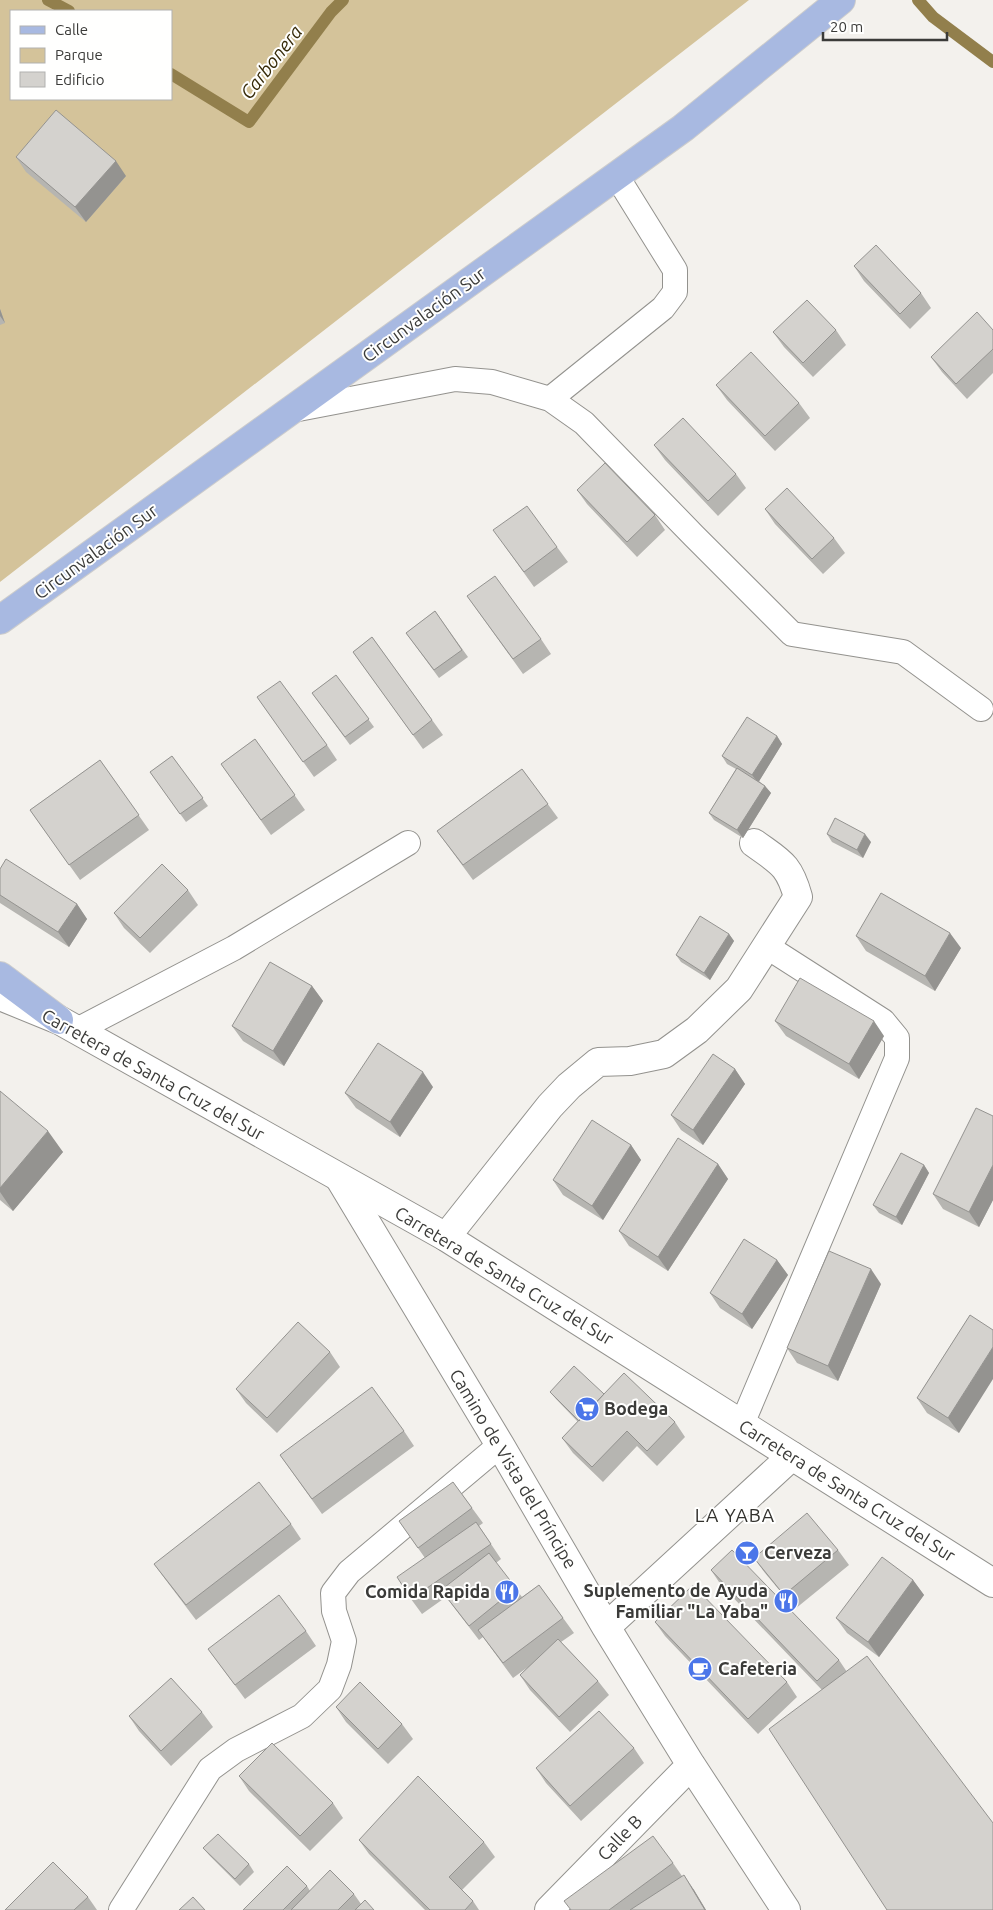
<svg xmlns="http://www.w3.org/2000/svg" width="993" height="1910" viewBox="0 0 993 1910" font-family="Ubuntu,sans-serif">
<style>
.green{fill:#d4c39a;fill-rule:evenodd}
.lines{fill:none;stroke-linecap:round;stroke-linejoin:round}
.stream{stroke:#927f4c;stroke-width:12}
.lane-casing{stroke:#93928e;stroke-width:26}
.street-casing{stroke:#93928e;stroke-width:30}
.secondary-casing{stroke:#93928e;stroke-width:30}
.primary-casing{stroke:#ccc;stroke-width:30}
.lane{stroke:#fff;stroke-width:24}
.street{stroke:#fff;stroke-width:28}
.secondary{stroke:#fff;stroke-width:28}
.primary{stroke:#a8b9e1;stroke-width:28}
.wall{fill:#b6b5b1}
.shaded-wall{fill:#949390}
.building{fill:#d4d2ce;stroke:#949390}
.labels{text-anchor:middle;stroke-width:4;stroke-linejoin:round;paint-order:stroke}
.street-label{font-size:18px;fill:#3b3b39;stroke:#fffffe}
.poi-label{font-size:18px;font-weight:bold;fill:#3b3b39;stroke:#fffffe;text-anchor:start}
.water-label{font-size:19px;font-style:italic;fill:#372b0a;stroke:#fffffe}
.neighbourhood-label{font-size:19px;letter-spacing:1px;fill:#32312d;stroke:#fffffe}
</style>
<rect width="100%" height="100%" fill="#f3f1ed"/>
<path class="green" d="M0,0h749l-749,582zM11,11h160v88h-160z"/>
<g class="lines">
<path class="stream" d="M48,0l21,11
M918,0l15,17 60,45
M171,74l78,48 82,-110 12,-12"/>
<defs>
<path id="lane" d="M550,399l113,-91 12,-16v-22l-59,-95
M293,410l162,-31 37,3 58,17 34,24 110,113 98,98 111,18 78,57
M77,1030l157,-82 174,-105
M742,1424l155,-366v-20l-14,-17 -117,-75
M121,1910l89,-141 26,-19 66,-34 28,-27 9,-24 5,-24 -10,-30 -1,-18 16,-21 151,-127"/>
<path id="street" d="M340,1179l160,266 106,182 85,138 95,145
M446,1237l104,-131 19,-20 29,-24 32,-1 34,-7 33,-24 42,-41 59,-92c-9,-33 -18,-35 -44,-54
M606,1627l186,-171
M549,1910l142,-145"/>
<path id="secondary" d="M0,996l59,24 387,217 547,346"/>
<path id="primary" d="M0,620l683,-492 158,-128
M0,976l59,44"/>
</defs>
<use href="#lane" class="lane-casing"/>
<use href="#street" class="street-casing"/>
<use href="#secondary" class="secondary-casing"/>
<use href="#primary" class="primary-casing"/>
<use href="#lane" class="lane"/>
<use href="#street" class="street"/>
<use href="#secondary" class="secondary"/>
<use href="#primary" class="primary"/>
</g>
<path class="wall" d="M16,157l110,19 -40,46 -60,-50z
M854,266l67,27 10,15 -21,21 -46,-48z
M0,309l5,14 -5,2z
M836,330l10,15 -33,32 -29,-30 -11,-15z
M993,330v43l-26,26 -25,-27 -11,-15z
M716,385l83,18 11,15 -35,33 -48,-51z
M654,445l82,29 10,14 -28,28 -53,-56z
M577,490l78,25 10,15 -28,27 -50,-53z
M765,509l69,29 11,15 -22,21 -48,-50z
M504,545l53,2 11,15 -34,25z
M467,596l74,43 10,15 -28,20z
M435,611l33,46 -29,21 -33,-45z
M372,637l71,98 -20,14 -70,-97z
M336,675l38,52 -24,18 -38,-52z
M257,697l70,48 10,15 -23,17z
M777,736l5,8 -23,37 6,5 6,7 -28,45 -29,-18 -5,-7 27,-44 -9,-5 -5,-8z
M255,739l50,71 -34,25 -50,-71z
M172,756l36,50 -22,16 -36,-50z
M100,760l49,70 -69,50 -50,-70z
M522,769l36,49 -85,62 -36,-49z
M827,834l44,8 -8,16 -31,-16z
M0,869l77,35 10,15 -18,28 -69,-44z
M188,890l10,15 -48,48 -26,-25 -10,-15z
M729,934l5,7 -24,39 -29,-18 -5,-7z
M856,936l105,12 -26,43 -69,-40z
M312,986l11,15 -39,65 -41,-25 -11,-15z
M775,1021l109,15 -25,43 -73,-43z
M735,1069l10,15 -42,61 -22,-15 -10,-15z
M433,1087l-33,50 -44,-29 -11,-15z
M0,1091l63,61 -50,59 -13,-11z
M993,1116v84l-14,27 -36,-18 -10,-15z
M631,1145l10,15 -38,60 -40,-25 -10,-15z
M718,1164l10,15 -60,92 -39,-25 -10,-15z
M924,1165l5,8 -27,52 -23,-12 -6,-8z
M777,1260l11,15 -36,54 -32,-21 -10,-15z
M881,1284l-43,97 -41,-18 -10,-15z
M970,1315l-11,118 -32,-20 -10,-15z
M330,1352l10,15 -63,66 -31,-30 -10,-14z
M550,1392l54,2 71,28 10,15 -28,29 -20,-20 -34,36 -30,-29 -11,-15 16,-16 -22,-23z
M404,1431l10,15 -92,68 -42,-59z
M453,1482l30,41 -4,3 22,33 -5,4 26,34 17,-12 35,48 -13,9 37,39 11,14 -39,37 -40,-42 -10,-15 8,-8 -15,11 -30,-41 -4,3 -33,-43 -24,17 -11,-15 14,-41 -26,-37z
M291,1524l10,15 -105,81 -31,-41 -11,-15z
M838,1550l11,15 -54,44 -30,-36 -11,-15z
M711,1570l128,90 8,12 -25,18 -101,-105z
M913,1580l11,15 -45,62 -32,-24 -11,-15z
M655,1622l132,60 10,15 -39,37 -93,-98z
M306,1631l10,15 -71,53 -37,-50z
M336,1707l66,17 11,15 -25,25 -42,-42z
M202,1712l11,15 -42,39 -32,-35 -10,-15z
M634,1748l10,15 -63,58 -35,-38 -10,-15z
M239,1776l94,27 10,15 -33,33 -61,-60z
M359,1840l125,2 11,15 -33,33 11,11 6,9h-54l-56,-56z
M203,1848l46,16 5,8 -14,14 -31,-31z
M673,1863l9,13 12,14 12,20h-135z
M307,1886l3,5 44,3 7,10 13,6h-131z
M88,1897l9,13h-92z"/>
<path class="shaded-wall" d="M116,161l10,15 -40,46 -11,-15z
M0,309l5,14 -5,-7z
M777,736l5,8 -24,39 -6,-8z
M765,786l6,7 -28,45 -6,-8z
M865,834l6,8 -8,16 -6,-8z
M77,904l10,15 -18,28 -11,-15z
M950,933l11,15 -26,43 -10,-15z
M729,934l5,7 -24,39 -6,-7z
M312,986l11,15 -39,65 -11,-15z
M874,1021l10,15 -25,43 -10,-15z
M735,1069l10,15 -42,61 -10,-15z
M423,1072l10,15 -33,50 -10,-15z
M48,1131l15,21 -50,59 -13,-19v-4z
M631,1145l10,15 -38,60 -11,-14z
M718,1164l10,15 -60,92 -10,-14z
M924,1165l5,8 -27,52 -6,-8z
M993,1165v35l-14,27 -10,-15z
M777,1260l11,15 -36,54 -10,-15z
M871,1269l10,15 -43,97 -10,-15z
M993,1347v32l-34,54 -11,-15z
M913,1580l11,15 -45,62 -11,-15z
M684,1875l10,15 12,20h-1z"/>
<path class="building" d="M56,110l60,51 -41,46 -59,-50z
M876,245l45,48 -21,21 -46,-48z
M807,300l29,30 -33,33 -30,-31z
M977,312l16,18v19l-37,35 -25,-27z
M751,352l48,51 -34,33 -49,-51z
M683,418l53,56 -28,27 -54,-56z
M605,463l50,52 -28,27 -50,-52z
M787,488l47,50 -22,21 -47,-50z
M527,506l30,41 -33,25 -31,-42z
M495,576l46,63 -28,20 -46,-63z
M435,611l27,39 -28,20 -28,-37z
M372,637l60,83 -19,15 -60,-83z
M336,675l33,44 -24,18 -33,-44z
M280,681l47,64 -24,17 -46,-65z
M747,717l30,19 -25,39 -30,-19z
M255,739l40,56 -34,25 -40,-56z
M172,756l31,42 -23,16 -30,-42z
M100,760l39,55 -70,50 -39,-55z
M737,768l28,18 -28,44 -28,-17z
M522,769l26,35 -85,61 -26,-34z
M835,818l30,16 -8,16 -30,-16z
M6,859l71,45 -19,28 -58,-37v-26z
M162,864l26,26 -48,48 -26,-25z
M881,893l69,40 -25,43 -69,-40z
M700,916l29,18 -25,39 -28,-18z
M270,962l42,24 -39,65 -41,-25z
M800,978l74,43 -25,43 -74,-43z
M378,1043l45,29 -33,50 -45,-29z
M713,1054l22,15 -42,61 -22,-15z
M0,1091l48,40 -48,57z
M976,1108l17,8v49l-24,47 -36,-18z
M592,1120l39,25 -39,61 -39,-26z
M678,1138l40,26 -60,93 -39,-26z
M901,1153l23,12 -28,52 -23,-12z
M744,1239l33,21 -35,54 -32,-21z
M829,1251l42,18 -43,97 -41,-18z
M970,1315l23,15v17l-45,71 -31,-20z
M298,1322l32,30 -63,66 -31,-29z
M574,1366l30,28 -25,27 -29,-29z
M624,1373l51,49 -28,29 -20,-20 -35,36 -30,-29z
M372,1387l32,44 -92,68 -32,-44z
M259,1482l32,42 -105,81 -32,-41z
M453,1482l19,26 -54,40 -19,-27z
M807,1513l31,37 -54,45 -30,-37z
M476,1522l15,22 -80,55 -14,-22z
M732,1550l107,110 -22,21 -106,-111z
M489,1553l27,35 -47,38 -28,-36z
M882,1557l31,23 -45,62 -32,-24z
M539,1585l24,33 -60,45 -25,-33z
M693,1585l94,97 -39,37 -93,-97z
M279,1595l27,36 -71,54 -27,-36z
M558,1639l40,42 -39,36 -39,-42z
M867,1656l126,167v87h-106l-118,-181z
M171,1678l31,34 -41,39 -32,-35z
M360,1682l42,42 -24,25 -42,-42z
M599,1711l35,37 -64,58 -34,-38z
M272,1743l61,60 -33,33 -61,-60z
M418,1776l66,66 -35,35 24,24 -8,9h-35l-71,-70z
M218,1834l31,30 -14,15 -32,-31z
M653,1836l20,27 -64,47h-38l-7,-9z
M53,1862l35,35 -14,13h-69z
M287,1866l20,20 -24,24h-40z
M330,1870l24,24 -16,16h-47z
M684,1875l21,35h-75z
M193,1897l12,13h-26z
M365,1900l9,10h-19z"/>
<defs>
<symbol id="supermarket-disc" viewBox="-11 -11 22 22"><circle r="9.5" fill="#4b76e9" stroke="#fffffe"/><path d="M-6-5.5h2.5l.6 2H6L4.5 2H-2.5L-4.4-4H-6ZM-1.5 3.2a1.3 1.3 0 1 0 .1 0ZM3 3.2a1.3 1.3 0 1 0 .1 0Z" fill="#fff"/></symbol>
<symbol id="bar-disc" viewBox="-11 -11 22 22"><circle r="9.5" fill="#4b76e9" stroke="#fffffe"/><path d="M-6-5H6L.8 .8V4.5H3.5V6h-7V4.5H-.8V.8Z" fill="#fff"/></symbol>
<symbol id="restaurant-disc" viewBox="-11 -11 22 22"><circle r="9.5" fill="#4b76e9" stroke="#fffffe"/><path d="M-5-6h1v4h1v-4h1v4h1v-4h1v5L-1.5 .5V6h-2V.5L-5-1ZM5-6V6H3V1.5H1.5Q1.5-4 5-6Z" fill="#fff"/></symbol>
<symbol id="cafe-disc" viewBox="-11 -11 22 22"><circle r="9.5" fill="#4b76e9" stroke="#fffffe"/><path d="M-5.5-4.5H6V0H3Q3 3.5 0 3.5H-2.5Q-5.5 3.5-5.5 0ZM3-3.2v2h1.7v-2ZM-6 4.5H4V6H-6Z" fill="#fff"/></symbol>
</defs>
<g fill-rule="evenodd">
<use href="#supermarket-disc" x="573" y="1395" width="28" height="28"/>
<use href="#bar-disc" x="733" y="1539" width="28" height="28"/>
<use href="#restaurant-disc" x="493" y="1578" width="28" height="28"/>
<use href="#restaurant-disc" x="772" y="1587" width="28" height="28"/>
<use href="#cafe-disc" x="686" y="1655" width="28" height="28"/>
</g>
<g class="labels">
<g class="street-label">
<text transform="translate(424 315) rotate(-36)" y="6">Circunvalación Sur</text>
<text transform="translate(96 552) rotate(-36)" y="6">Circunvalación Sur</text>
<text transform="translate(153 1075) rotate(29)" y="6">Carretera de Santa Cruz del Sur</text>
<text transform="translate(504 1276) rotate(31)" y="6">Carretera de Santa Cruz del Sur</text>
<text transform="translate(513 1469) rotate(59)" y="6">Camino de Vista del Príncipe</text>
<text transform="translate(847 1491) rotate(32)" y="6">Carretera de Santa Cruz del Sur</text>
<text transform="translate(620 1838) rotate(-46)" y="6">Calle B</text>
</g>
<g class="poi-label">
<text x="604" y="1415">Bodega</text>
<text x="764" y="1559">Cerveza</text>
<text x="768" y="1597" text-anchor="end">Suplemento de Ayuda<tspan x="768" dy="21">Familiar "La Yaba"</tspan></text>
<text x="490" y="1598" text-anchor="end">Comida Rapida</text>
<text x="718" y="1675">Cafeteria</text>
</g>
<g class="water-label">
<text transform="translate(271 62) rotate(-52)" y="7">Carbonera</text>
</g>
<g class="neighbourhood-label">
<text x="735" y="1522">LA YABA</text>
</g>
</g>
<rect x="10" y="10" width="162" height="90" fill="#fffffe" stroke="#b1b1af"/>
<rect x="20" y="26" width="25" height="8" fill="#a8b9e1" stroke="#b1b1af"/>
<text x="55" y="35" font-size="15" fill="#3b3b39">Calle</text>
<rect x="20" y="48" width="25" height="15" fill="#d4c39a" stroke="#b1b1af"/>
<text x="55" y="60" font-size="15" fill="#3b3b39">Parque</text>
<rect x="20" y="72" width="25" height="15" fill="#d4d2ce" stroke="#b1b1af"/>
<text x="55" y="85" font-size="15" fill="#3b3b39">Edificio</text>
<path d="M823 32v8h124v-8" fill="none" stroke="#3b3b39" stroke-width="2.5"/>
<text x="830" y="32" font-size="15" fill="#3b3b39" stroke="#fffffe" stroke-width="4" paint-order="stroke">20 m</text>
</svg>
